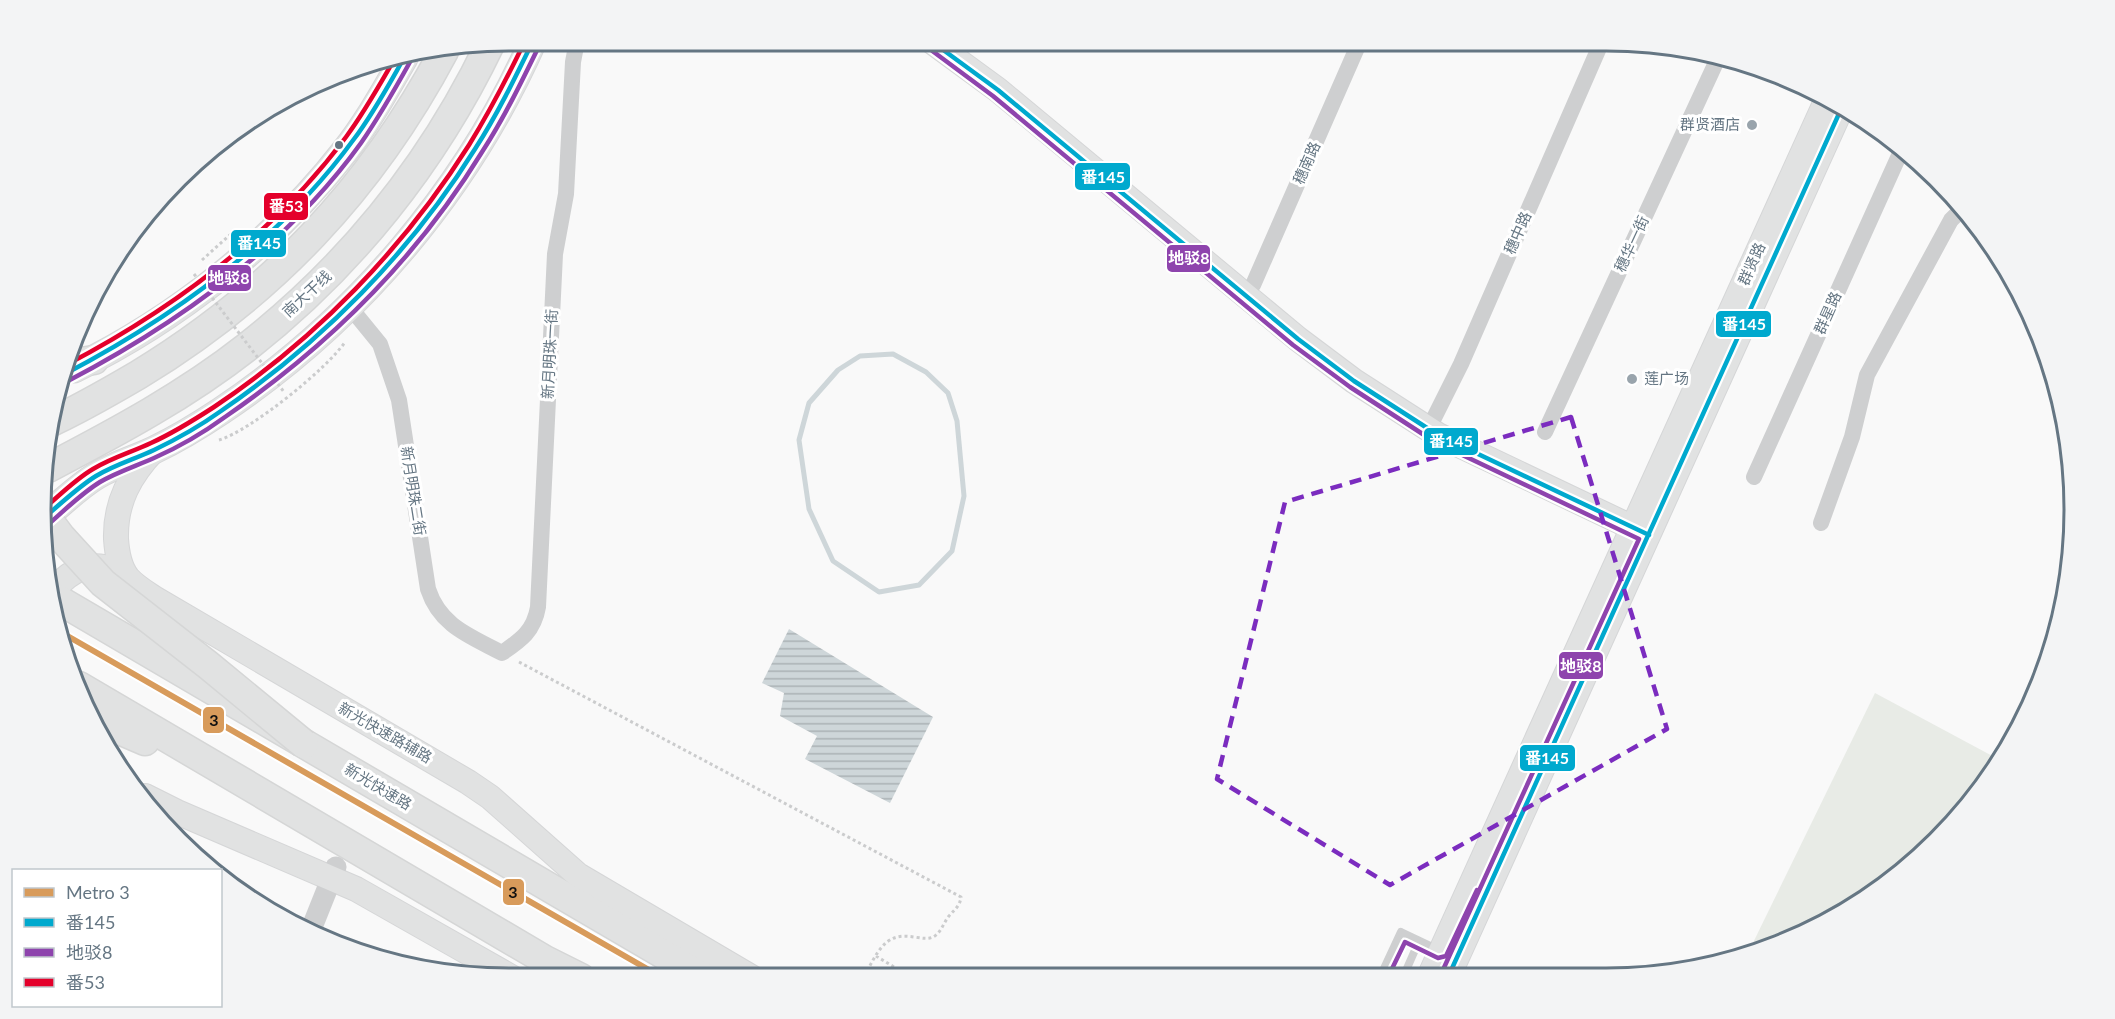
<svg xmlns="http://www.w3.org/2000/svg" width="2115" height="1019" viewBox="0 0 2115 1019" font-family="Lato,'Noto Sans SC',sans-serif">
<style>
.grass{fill:#e8ebe6}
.water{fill:url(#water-rules)}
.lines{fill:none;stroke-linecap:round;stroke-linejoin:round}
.stream{stroke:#ced6d9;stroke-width:5}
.secondary-casing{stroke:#d5d6d7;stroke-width:26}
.primary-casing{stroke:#d5d6d7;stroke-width:29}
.trunk-casing{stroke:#d5d6d6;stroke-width:31}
.path{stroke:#cbcccd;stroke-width:3;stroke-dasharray:3 3;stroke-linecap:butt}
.service{stroke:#cecfd0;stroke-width:8}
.minor{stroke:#cecfd0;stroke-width:16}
.tertiary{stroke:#cecfd0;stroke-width:21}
.secondary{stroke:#e1e2e2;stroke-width:24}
.primary{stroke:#e1e2e2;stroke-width:27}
.trunk{stroke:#e1e2e2;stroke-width:28}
.trunk-bridge-casing{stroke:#d5d6d6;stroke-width:31;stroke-linecap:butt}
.path-bridge{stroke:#cbcccd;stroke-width:3;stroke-dasharray:3 3;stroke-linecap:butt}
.trunk-bridge{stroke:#e1e2e2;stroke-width:28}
.bus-1-casing{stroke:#fff;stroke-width:9}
.bus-2-casing{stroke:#fff;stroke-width:9}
.bus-3-casing{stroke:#fff;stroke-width:9}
.bus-1{stroke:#00a9ce;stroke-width:4.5}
.bus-2{stroke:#8e44ad;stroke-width:4.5}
.bus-3{stroke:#e4002b;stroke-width:4.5}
.metro-1-casing{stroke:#fff;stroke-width:10}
.metro-1{stroke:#d89b5b;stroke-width:6}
.marked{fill:none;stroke:#7b2cbf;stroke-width:4.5;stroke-dasharray:12 8;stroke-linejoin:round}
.poi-dot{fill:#99a4ac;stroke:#fff;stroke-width:2}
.bus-dot{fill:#657683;stroke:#fff;stroke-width:2}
.labels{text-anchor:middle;stroke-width:6;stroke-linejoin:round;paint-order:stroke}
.poi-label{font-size:15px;fill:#657683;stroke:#fff;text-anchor:end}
.street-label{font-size:15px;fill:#657683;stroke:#fff}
.rim{fill:none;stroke:#657683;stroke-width:3}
.line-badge{stroke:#fff;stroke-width:2}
.badge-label{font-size:16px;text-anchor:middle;font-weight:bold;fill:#fff}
.pale-badge-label{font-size:16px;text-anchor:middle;font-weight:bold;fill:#111}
</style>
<defs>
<pattern id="water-rules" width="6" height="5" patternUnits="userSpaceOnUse" patternTransform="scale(1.5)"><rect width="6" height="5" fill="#ced6d9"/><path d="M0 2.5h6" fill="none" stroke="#abb2b5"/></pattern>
</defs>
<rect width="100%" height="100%" fill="#f9f9f9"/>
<path class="grass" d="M1875,693l123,66 -20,36 -87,86 -106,62 -37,10z"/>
<path class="water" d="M789,629l144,88 -43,86 -85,-44 12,-23 -37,-20 4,-23 -22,-10z"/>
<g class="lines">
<path class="stream" d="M893,354l33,18 22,21 9,28 7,75 -12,55 -33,34 -40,7 -46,-31 -24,-52 -10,-69 10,-37 29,-33 22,-14z"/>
<defs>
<path id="secondary" d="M931,41l67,49 300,249 56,42 84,54 208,99
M155,449c-25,26 -40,53 -39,90 1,14 3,28 12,39 7,8 17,14 26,20l314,184 22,15 88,78 175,103
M51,593c14,-17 30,-30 53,-26
M145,796l32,16 179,77 157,89
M1430,975l397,-876
M1449,975l393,-868"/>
<path id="primary" d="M74,369c103,-50 201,-128 271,-218 23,-29 41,-62 59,-93
M46,516c17,-14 32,-29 50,-40 18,-11 39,-17 58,-26 23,-11 46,-25 67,-39 136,-91 246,-221 312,-370"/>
<path id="trunk" d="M66,364l28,-4
M49,423c31,-14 60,-31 89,-48 133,-81 233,-186 306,-324
M48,468c69,-36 138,-73 199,-121 103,-81 186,-184 243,-303
M52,596l652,382
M79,686l466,274 36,18
M89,717l56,24"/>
</defs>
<use href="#secondary" class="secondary-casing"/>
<use href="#primary" class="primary-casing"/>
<use href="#trunk" class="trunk-casing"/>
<path class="path" d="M202,260l29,-26 8,-4
M219,440c31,-9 108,-71 126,-98
M519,662l442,235c-1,9 -6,12 -12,19 -5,6 -7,14 -13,19 -11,10 -31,-7 -49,7 -10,8 -17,24 -23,35
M876,956l18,11"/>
<path class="service" d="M1381,975l20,-43 38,18
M1404,975l15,-34"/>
<path class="minor" d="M1253,285l107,-244
M349,306l31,38 19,56 29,189c12,37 42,47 74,64 19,-13 32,-22 36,-46l17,-353 11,-60 7,-132 4,-21
M1431,424l30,-60 141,-323
M1545,432l174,-376
M1754,477l148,-328
M1821,523l31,-86 15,-62 84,-155 11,-11"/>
<path class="tertiary" d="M310,932l26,-65"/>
<use href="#secondary" class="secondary"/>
<use href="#primary" class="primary"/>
<use href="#trunk" class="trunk"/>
<defs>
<path id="trunk-bridge" d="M46,517l15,20 42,46 105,82 96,79"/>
</defs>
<use href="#trunk-bridge" class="trunk-bridge-casing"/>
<path class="path-bridge" d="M194,274l90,118"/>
<use href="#trunk-bridge" class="trunk-bridge"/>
<defs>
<path id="bus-1" d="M931,41l67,49 300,249 56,42 84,54 211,100
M63,375c111,-58 216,-133 291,-236 19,-25 34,-53 50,-81
M46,516c17,-14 32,-29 50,-40 18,-11 39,-17 58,-26 23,-11 46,-24 67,-39 101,-69 189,-158 254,-262 22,-34 40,-71 58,-108
M1449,975l393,-868"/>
<path id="bus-2" d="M927,47l66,49 300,249 57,42 85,55 204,97 -197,433
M66,382c113,-59 220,-135 295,-239 18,-26 34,-54 49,-81
M51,522c16,-14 31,-29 49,-40 17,-10 36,-16 54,-24 25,-11 49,-25 71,-41 102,-70 192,-159 257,-265 22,-34 40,-71 58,-108
M1389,975l16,-33 33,16 8,-2 31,-66"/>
<path id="bus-3" d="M66,365c107,-56 207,-130 280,-228 18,-24 33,-51 48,-77
M47,506c15,-13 29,-27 46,-37 18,-11 39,-17 58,-26 22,-10 43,-23 63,-36 102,-68 190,-159 255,-262 21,-34 39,-69 56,-104"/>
</defs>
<use href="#bus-1" class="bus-1-casing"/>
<use href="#bus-2" class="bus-2-casing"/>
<use href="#bus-3" class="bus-3-casing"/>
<use href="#bus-1" class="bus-1"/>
<use href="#bus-2" class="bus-2"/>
<use href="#bus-3" class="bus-3"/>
<defs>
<path id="metro-1" d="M64,634l599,344"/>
</defs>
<use href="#metro-1" class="metro-1-casing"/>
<use href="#metro-1" class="metro-1"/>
</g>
<path class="marked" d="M1571,417l96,312 -277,156 -173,-106 68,-277z"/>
<g class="poi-dot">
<circle cx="1752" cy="125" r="6"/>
<circle cx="1632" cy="379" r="6"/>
</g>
<circle class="bus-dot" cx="339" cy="145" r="5"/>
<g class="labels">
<g class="poi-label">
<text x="1740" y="130">群贤酒店</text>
<text x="1644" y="384" text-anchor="start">莲广场</text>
</g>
<g class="street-label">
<text transform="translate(1307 163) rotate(-66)" y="5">穗南路</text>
<text transform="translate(1518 233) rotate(-66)" y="5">穗中路</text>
<text transform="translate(1632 244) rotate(-65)" y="5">穗华一街</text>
<text transform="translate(1752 264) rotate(-66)" y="5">群贤路</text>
<text transform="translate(307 294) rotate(-43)" y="5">南大干线</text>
<text transform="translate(1828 313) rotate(-66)" y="5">群星路</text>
<text transform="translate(550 354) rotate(-87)" y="5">新月明珠一街</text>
<text transform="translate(413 491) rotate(81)" y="5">新月明珠二街</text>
<text transform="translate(385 733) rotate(30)" y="5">新光快速路辅路</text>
<text transform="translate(378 787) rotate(31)" y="5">新光快速路</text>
</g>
</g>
<path d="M0 0H2115V1019H0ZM509 51H1606A458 458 0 0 1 2064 509V510A458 458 0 0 1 1606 968H509A458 458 0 0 1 51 510V509A458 458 0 0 1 509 51Z" fill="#f3f4f5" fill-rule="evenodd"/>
<path class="rim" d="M509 51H1606A458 458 0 0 1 2064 509V510A458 458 0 0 1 1606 968H509A458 458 0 0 1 51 510V509A458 458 0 0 1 509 51Z"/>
<g class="line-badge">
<rect x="1074" y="162" width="57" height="29" rx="6" fill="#00a9ce"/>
<rect x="263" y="192" width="46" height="29" rx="6" fill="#e4002b"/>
<rect x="230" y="229" width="57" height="29" rx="6" fill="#00a9ce"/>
<rect x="1166" y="244" width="45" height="29" rx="6" fill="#8e44ad"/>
<rect x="207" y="264" width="45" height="28" rx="6" fill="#8e44ad"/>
<rect x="1715" y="310" width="57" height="28" rx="6" fill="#00a9ce"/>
<rect x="1423" y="427" width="56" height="29" rx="6" fill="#00a9ce"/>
<rect x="1558" y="651" width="46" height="29" rx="6" fill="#8e44ad"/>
<rect x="202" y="706" width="23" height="28" rx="6" fill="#d89b5b"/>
<rect x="1519" y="744" width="57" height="28" rx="6" fill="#00a9ce"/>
<rect x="502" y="878" width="23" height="28" rx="6" fill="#d89b5b"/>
</g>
<g class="badge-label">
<text x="1103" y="183">番145</text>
<text x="286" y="212">番53</text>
<text x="259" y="249">番145</text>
<text x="1189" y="264">地驳8</text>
<text x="229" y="284">地驳8</text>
<text x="1744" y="330">番145</text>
<text x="1451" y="447">番145</text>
<text x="1581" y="672">地驳8</text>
<text x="1547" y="764">番145</text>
</g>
<g class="pale-badge-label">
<text x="214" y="726">3</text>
<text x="513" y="898">3</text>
</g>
<rect x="12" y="869" width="210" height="138" fill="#ffffff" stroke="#c1c8cd" stroke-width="1.5"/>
<rect x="24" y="888" width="30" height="9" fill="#d89b5b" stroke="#c1c8cd" stroke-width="1.5"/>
<text x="66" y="899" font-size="18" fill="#657683">Metro 3</text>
<rect x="24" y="918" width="30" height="9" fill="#00a9ce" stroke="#c1c8cd" stroke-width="1.5"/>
<text x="66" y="929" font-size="18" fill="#657683">番145</text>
<rect x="24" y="948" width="30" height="9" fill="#8e44ad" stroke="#c1c8cd" stroke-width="1.5"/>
<text x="66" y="959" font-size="18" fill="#657683">地驳8</text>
<rect x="24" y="978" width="30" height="9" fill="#e4002b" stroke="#c1c8cd" stroke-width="1.5"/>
<text x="66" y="989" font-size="18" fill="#657683">番53</text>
</svg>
